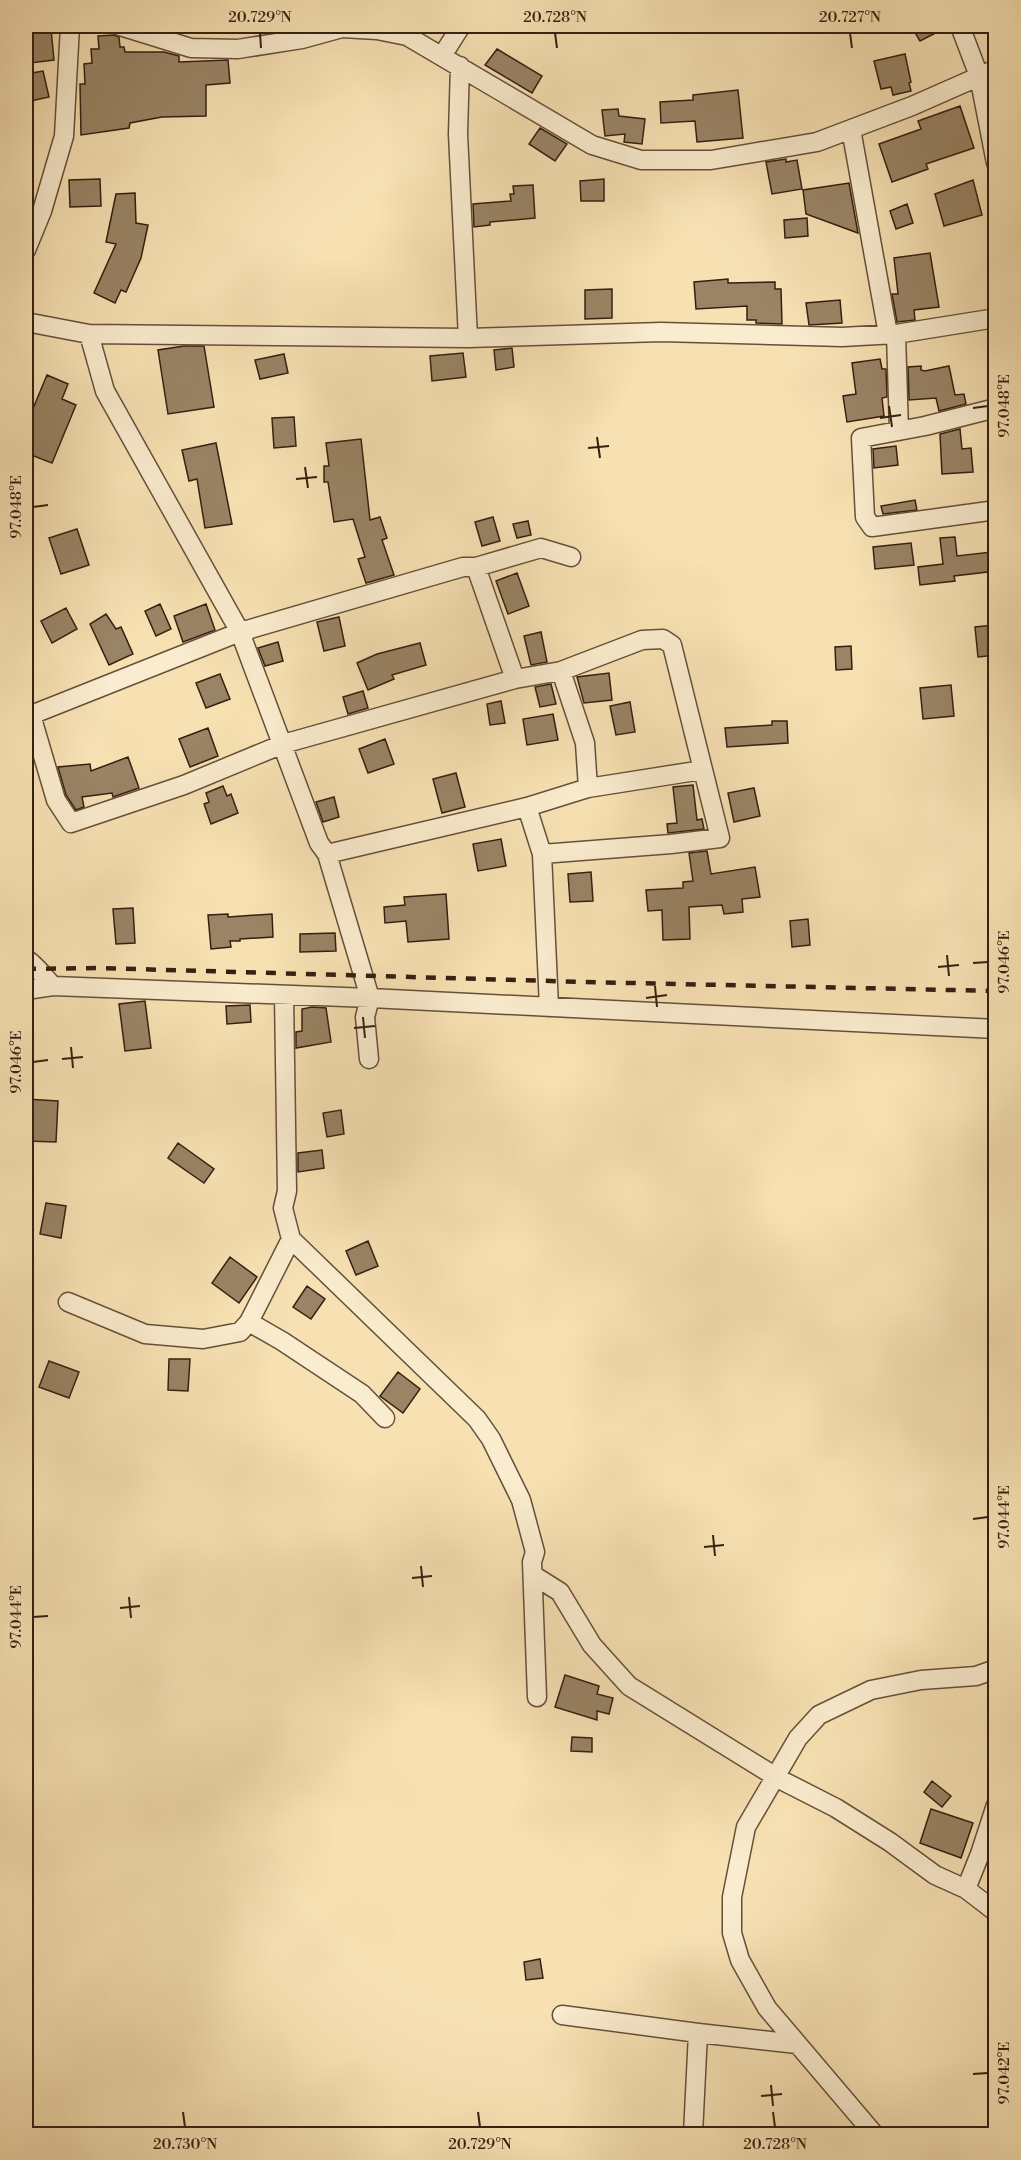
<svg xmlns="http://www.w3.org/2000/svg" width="1021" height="2160" viewBox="0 0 1021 2160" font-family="'Libre Bodoni',serif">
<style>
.building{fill:#998465;stroke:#341f11;stroke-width:1.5}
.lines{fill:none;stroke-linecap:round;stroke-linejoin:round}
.street-casing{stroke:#65503a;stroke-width:21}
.street{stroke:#faecce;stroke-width:18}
.rail{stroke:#341f11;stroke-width:4.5;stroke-dasharray:10 10;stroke-linecap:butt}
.ticks{fill:none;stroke:#341f11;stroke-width:2}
.neatline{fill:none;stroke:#341f11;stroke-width:2}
.ticks-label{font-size:15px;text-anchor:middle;fill:#341f11}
</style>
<rect width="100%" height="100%" fill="#f7e1b3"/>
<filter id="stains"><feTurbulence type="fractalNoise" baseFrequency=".00333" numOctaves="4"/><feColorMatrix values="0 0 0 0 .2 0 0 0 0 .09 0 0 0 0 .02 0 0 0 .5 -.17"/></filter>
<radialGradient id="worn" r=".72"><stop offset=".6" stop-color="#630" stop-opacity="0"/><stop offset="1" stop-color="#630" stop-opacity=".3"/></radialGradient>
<path class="building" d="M911,26h38l-29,15z
M51,29l3,31 -24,3 -3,-32z
M114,35l5,2 1,10h4l1,5h39l15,4v6l49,-2 2,23 -24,2v31l-44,1 -32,6 -1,5 -48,7 -1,-51h5l-1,-20 8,-1 -1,-14h8l-1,-13z
M497,49l45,27 -10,17 -47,-28z
M905,54l6,28 -2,1 2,8 -18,4 -2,-8 -10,2 -7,-28z
M43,71l6,26 -23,5v-28z
M738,90l5,48 -46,4 -2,-21 -34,2 -1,-21 33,-2v-5z
M960,106l14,42 -48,16 2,5 -36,13 -13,-38 42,-15 -3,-8z
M618,109l1,7 26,3 -3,25 -18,-2 1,-8 -20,2 -3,-26z
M540,128l27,16 -12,17 -26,-17z
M786,159v3l11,-2 5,29 -30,5 -6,-32z
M100,179l1,27 -31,1 -1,-27z
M604,179v22h-23l-1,-20z
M973,180l9,35 -38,11 -9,-32z
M849,183l9,50 -52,-19 -3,-24z
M533,185l2,33 -45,4v3l-16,2 -1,-23 38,-3 -1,-7h4l-1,-8z
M135,193l1,30 12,2 -7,33 -15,34 -5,-2 -6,13 -21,-10 22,-49 -10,-2 10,-48z
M907,204l6,19 -17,6 -6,-18z
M807,218l1,18 -23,2 -1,-18z
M930,253l9,54 -25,3 1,10 -18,2 -5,-28h6l-4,-36z
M728,279v4l47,-1v7h6l1,35 -26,-1v-3h-9v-14l-51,3 -2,-27z
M612,289v29l-27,1v-29z
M840,300l2,23 -33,2 -3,-22z
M184,346h20l10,61 -46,7 -10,-64z
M512,348l2,19 -18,3 -2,-20z
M463,353l3,24 -34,4 -2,-25z
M284,354l4,19 -28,6 -5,-19z
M880,359l2,10h4l1,28 -5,1 2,18 -37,6 -4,-26 13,-2 -4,-31z
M921,366v4l4,1 24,-5 6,29 9,-1 2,10 -27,7 -3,-13 -27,2 -1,-33z
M47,375l21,9 -6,15 14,6 -24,58 -26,-10v-44l6,2z
M294,417l2,29 -22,2 -2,-30z
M960,429l2,20 9,-1 2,24 -31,2 -2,-40z
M361,439l9,81 10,-3 7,21 -5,2 12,35 -28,8 -8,-24 7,-2 -12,-38 -19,3 -6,-40h-4v-16h5l-3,-23z
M216,443l16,81 -27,4 -8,-49 -8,2 -7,-31z
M896,446l2,19 -24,3 -1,-19z
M915,500l2,10 -34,4 -2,-8z
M493,517l7,24 -18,5 -7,-24z
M528,521l3,14 -14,3 -4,-14z
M77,529l12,36 -28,9 -12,-36z
M955,537l2,19 34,-4v5l5,-1v15l-42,5 1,5 -35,4 -2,-18 25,-3 -3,-26z
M911,543l3,22 -39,4 -2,-22z
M517,573l12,33 -21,8 -12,-33z
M160,604l11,25 -15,7 -11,-25z
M206,604l9,26 -32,12 -9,-26z
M66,608l11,21 -25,14 -11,-22z
M106,614l10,15 5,-2 12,27 -24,11 -19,-41z
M339,617l6,29 -21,5 -7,-29z
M994,625l2,30 -18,2 -3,-30z
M541,632l6,30 -16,3 -7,-29z
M278,642l5,19 -18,5 -7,-18z
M420,643l6,22 -34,10 2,4 -26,11 -11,-27 20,-9z
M851,646l1,23 -16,1 -1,-23z
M609,673l3,27 -28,3 -7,-26z
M220,674l10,25 -24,9 -10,-25z
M551,684l5,20 -16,3 -5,-20z
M951,685l3,31 -31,3 -3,-31z
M363,691l5,17 -20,6 -5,-17z
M501,701l4,22 -15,2 -3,-21z
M630,702l5,30 -19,3 -6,-29z
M553,714l5,26 -31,5 -4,-26z
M772,721h15l1,22 -61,4 -2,-19 47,-3z
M208,728l10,28 -28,11 -11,-28z
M385,739l9,25 -26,9 -9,-24z
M128,757l11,31 -26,9 -1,-4 -30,4 2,10 -8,3 -10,-15 -8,-28 32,-3 1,7z
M456,773l9,34 -23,6 -9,-34z
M693,785l4,35 5,-1 2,10 -36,4 -1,-9 10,-1 -4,-36z
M223,786l4,10 4,-2 7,19 -27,11 -7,-20 5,-2 -3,-9z
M754,788l6,28 -26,6 -6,-29z
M334,797l5,20 -16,5 -7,-20z
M501,839l5,27 -28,5 -5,-27z
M707,851l4,23 44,-7 5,30 -18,2 1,13 -19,2 -2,-9 -33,2 1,32 -27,1 -1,-30 -14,1 -2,-21 37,-2v-6l10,-1 -4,-28z
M591,872l2,29 -23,1 -2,-28z
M446,894l3,45 -41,3 -2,-21 -21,2 -1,-16 21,-2 -1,-8z
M133,908l2,35 -19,1 -3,-35z
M228,914v3l44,-3 1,23 -33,2v2h-10l1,6 -20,2 -3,-34z
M808,919l2,26 -18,2 -2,-26z
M335,933l1,18 -36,1v-18z
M145,1001l6,47 -26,3 -6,-47z
M250,1005l1,17 -24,2 -1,-18z
M312,1007l14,1 5,34 -35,6v-16l6,-1v-22z
M26,1099l32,2 -2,41 -30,-1z
M341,1110l3,24 -17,3 -4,-24z
M178,1143l36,26 -10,14 -36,-25z
M322,1150l2,18 -26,4v-19z
M46,1203l20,3 -5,32 -21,-4z
M368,1241l10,25 -22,9 -10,-24z
M230,1257l27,20 -18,26 -27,-20z
M307,1286l18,13 -14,20 -18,-12z
M169,1359h21l-2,32 -20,-1z
M49,1361l30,11 -10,26 -30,-11z
M398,1372l22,17 -17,24 -23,-17z
M565,1675l34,11 -2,8 16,4 -4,16 -12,-3v9l-42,-13z
M572,1737l20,1v14l-21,-1z
M932,1781l19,15 -9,11 -18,-15z
M931,1809l42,14 -12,35 -41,-15z
M540,1959l3,19 -17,2 -2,-18z"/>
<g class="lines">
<defs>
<path id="street" d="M120,26l71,22 47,1 64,-10 40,-11 35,2 30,6 185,109 49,15h70l106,-18 95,-36 84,-37
M960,26l19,50 17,87
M442,56l19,-30
M460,66l-2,68 10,204
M851,129l37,205
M26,250l16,-39 22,-75 6,-110
M26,322l63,12 379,4 193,-6 181,5 54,-3 100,-16
M89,334l16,57 135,241 79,211 8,11 43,144 -5,19 4,42
M896,334l3,97
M996,408l-71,18 -64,12 4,79 7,10 124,-17
M476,567l39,112
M561,671l24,72 3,45
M31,715l25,85 15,23 113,-38 99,-41 232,-65 46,-8 81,-31 21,-1 9,6 48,193 -49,6 -129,10
M26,717l214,-85 223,-65h13l65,-19 30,9
M527,807l15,47 7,153
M327,854l200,-47 61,-19 114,-18
M26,959c8,4 20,20 27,27
M26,990l27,-4 317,12 626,31
M284,995l3,196 -4,17 8,31 186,180 14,20 30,61 14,52 -3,10 5,135
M68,1302l77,32 58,5 37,-7 9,-10 42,-83
M249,1322l33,19 80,53 23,24
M533,1575l27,17 32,53 37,41 152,94 55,28 54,34 45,33 31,14 30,23
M966,1889l14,-35 16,-49
M562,2015l136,18 99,11
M693,2134l5,-101
M874,2134l-107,-126 -27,-48 -8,-27v-36l14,-70 52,-89 21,-23 52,-25 50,-10 55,-4 20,-7"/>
</defs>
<use href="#street" class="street-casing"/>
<use href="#street" class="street"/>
<path class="rail" d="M26,969l73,-1 486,14 411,9"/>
</g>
<path class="ticks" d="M260,33l1,15M555,33l2,15M850,33l2,15M889,406l3,21M973,408l15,-2M880,418l21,-3M597,437l3,21M588,448l21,-2M305,467l3,21M296,479l21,-2M33,507l15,-2M947,955l2,21M973,963l15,-1M938,967l21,-2M655,986l2,21M646,998l21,-3M363,1017l2,21M354,1028l21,-2M71,1047l2,21M62,1059l21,-2M33,1062l15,-2M973,1519l15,-2M713,1535l2,21M704,1547l20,-2M421,1566l2,21M412,1578l20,-2M129,1597l2,21M120,1608l20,-2M33,1617l15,-1M973,2074l15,-1M771,2085l2,21M761,2096l21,-2M183,2112l2,15M478,2112l2,15M773,2112l2,15"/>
<rect width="1021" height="2160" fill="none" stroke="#f7e1b3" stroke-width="66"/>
<rect x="33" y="33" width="955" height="2094" class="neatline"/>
<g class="ticks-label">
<text x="260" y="22">20.729°N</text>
<text x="555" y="22">20.728°N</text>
<text x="850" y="22">20.727°N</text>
<text transform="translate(1004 406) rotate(-90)" y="5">97.048°E</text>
<text transform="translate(16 507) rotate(-90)" y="5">97.048°E</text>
<text transform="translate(1004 962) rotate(-90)" y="5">97.046°E</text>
<text transform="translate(16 1062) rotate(-90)" y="5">97.046°E</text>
<text transform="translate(1004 1517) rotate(-90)" y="5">97.044°E</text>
<text transform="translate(16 1617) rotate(-90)" y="5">97.044°E</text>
<text transform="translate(1004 2073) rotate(-90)" y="5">97.042°E</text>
<text x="185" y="2149">20.730°N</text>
<text x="480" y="2149">20.729°N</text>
<text x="775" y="2149">20.728°N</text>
</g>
<rect width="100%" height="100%" filter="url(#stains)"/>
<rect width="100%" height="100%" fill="url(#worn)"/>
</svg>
